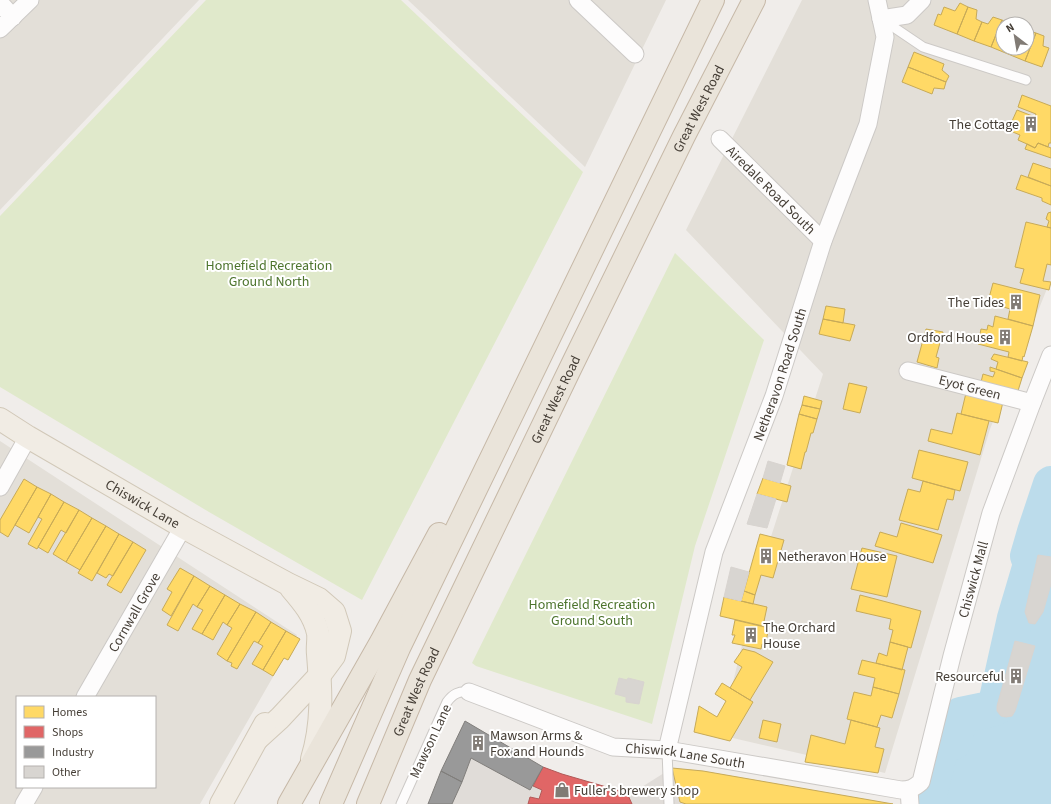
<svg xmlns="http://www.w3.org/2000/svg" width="1051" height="804" viewBox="0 0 1051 804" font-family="'Source Sans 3',sans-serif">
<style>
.residential{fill:#e3dfd8;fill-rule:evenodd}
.industrial{fill:#e0dcd8}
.green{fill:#e0e9cb}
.water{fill:#bcdceb}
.homes{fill:#ffd966;stroke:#c7aa58}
.shops{fill:#e06666;stroke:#b25a58}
.industry{fill:#999;stroke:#807e7b}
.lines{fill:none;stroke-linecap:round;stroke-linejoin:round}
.river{stroke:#bcdceb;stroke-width:36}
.building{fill:#d8d5d1;stroke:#d8d4d0}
.lane-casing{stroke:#ccc9c6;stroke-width:11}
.street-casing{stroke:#ccc9c6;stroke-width:19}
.primary-casing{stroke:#d1c8b8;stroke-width:24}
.highway-casing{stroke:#c6b8a7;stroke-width:24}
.lane{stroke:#fdfcfc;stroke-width:9}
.street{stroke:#fdfcfc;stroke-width:17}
.primary{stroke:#f1ece4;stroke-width:22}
.highway{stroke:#eae4da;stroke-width:22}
.labels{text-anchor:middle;stroke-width:4;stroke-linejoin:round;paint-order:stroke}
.street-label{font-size:14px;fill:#453e36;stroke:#fff}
.poi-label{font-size:14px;fill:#453e36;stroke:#fff;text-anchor:end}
.park-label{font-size:14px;fill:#4d742d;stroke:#fff}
</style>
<rect width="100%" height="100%" fill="#f0edea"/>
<path class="residential" d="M0,0h199l-199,210z
M408,0h258l-81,167z
M802,0h249v279l-61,150 -105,344 -165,-38 41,-167 62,-194 -137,-144zM1003,24h24v24h-24z
M0,441l297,194 -97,169h-200zM17,697h138v90h-138z"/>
<path class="industrial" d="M471,758l59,32 13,-23 19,7 65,19 10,-3 35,-22 31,3 190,33h-465l13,-33 21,11z"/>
<path class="green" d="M206,0h195l182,172 -221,428 -153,-88 -209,-125v-171z
M675,253l89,87 -69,206 -43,178 -176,-58 -4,-3z"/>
<path class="water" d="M1051,484v320h-124l15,-62h11l8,-27 34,-7 20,-90 16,-54 -3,-8z"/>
<path class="homes" d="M960,3l8,4 -11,27 -23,-9 4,-11 3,1 3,-8 11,4z
M968,7l9,3 -1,9 6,3 -8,19 -17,-7z
M993,17l9,3 -11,27 -17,-6 8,-19 6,2z
M1002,20l9,4h-8v24h7l-2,6 -17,-7z
M1027,30l9,3 -11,28 -17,-7 2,-6h17z
M1036,33l8,3 -1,10 6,2 -7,19 -17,-6z
M914,52l30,12 -2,6 7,6 -3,6 -38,-15z
M908,67l38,15 -2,7 -10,-1 -2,6 -30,-12z
M1022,95l29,11v37h-2l-1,4 -10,-4 -3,5 -8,-4 -9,-4 2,-5 -12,-5 9,-20 18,7 1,-3 -18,-7z
M1038,143l13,5v10l-26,-9 2,-5 8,4z
M1033,163l18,6v17l-23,-9z
M1021,175l30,11v19l-9,-4v-3l-26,-9z
M1051,212v16l-4,-1 2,-6 -3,-2 2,-6z
M1026,222l25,6v37l-4,-1 -4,17 8,1 -2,8 -29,-7 4,-14 -9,-2z
M993,283l47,12 -7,31 -25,-7 2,-10 -16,-5 2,-4 -7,-2z
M826,306l19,3 -2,14 -20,-4z
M995,316l38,10 -9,31 -1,-1 -1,5 -14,-4 1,-5 -31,-8 3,-15 6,1 1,-5 5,2z
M823,319l32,6 -5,16 -31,-7z
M926,329l17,3 -7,25 3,1 -2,10 -20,-6z
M994,354l34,8 -6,16 -26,-9 2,-7 -7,-3z
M990,367l32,11 -5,16 -36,-12 2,-8 10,3 2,-5 -5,-1z
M849,383l18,4 -7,26 -17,-4z
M966,393l37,9 -5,21 -37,-9z
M804,396l18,5 -2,8 -18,-4z
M802,405l18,4 -3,10 -18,-5z
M957,413l32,8 -9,34 -52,-14 3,-12 21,5z
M799,414l18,5 -4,14h-2l-5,19h-1l-4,17 -14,-4z
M919,450l49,12 -8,29 -48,-13z
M763,478l28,8 -4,16 -30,-8z
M24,479l13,8 -29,50 -8,-5v-12z
M923,481l32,9 -2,10 -6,-1 -9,31 -39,-10 9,-31 12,3z
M37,487l14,7 -22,39 -14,-8z
M51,494l13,8 -27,47 -9,-5 14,-25 -4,-2z
M64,502l15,8 -13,23 -5,-3 -13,23 -10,-6z
M79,510l13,8 -26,44 -13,-8z
M92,518l14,8 -26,44 -14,-8z
M901,523l41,12 -9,28 -58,-17 5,-14 17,5z
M106,526l13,8 -27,47 -14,-8z
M119,534l14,8 -20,34 -4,-2 -3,4 -9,-5z
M760,534l24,6 -11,38 -12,-3 -6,20 -11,-4z
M133,542l13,8 -25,43 -14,-8z
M862,548l35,8 -10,41 -36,-8z
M180,568l14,8 -23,40 -9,-6 10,-18 -5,-3z
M194,576l16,10 -13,21 -4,-3 -15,27 -11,-6z
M210,586l15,9 -23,39 -10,-5 11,-19 -6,-3z
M744,591l11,4 -2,9 -12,-3z
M225,595l15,9 -13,21 -4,-3 -10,18 -11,-6z
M860,595l61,16 -10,37 -21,-6 3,-12 -4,-1 2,-10 -35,-8z
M724,597l43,10 -4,19 -43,-10z
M240,604l16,8 -29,49 -10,-7 15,-26 -5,-3z
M256,612l15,10 -13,21 -4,-2 -17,28 -6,-3 1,-3 -5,-2z
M735,620l34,8 -4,17 -3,-1 -1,5 -29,-6 3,-8h-3z
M271,622l15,9 -23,39 -11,-6 11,-18 -5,-3z
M286,631l14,8 -12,21 -4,-2 -11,18 -10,-6z
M890,642l18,5 -6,23 -26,-7 3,-10 8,3z
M743,649l12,3 18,10 -23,38 -20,-12 12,-21 -8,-5z
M862,660l43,10 -6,24 -26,-7 2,-9 -17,-4z
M722,683l31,19 -23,39 -36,-9 5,-26 18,11 9,-16 -11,-7z
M873,687l26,7 -7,24 -11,-3 -4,12 -30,-8 7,-27 17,4z
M763,720l18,4 -4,18 -18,-4z
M851,720l29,8 -5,19 9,2 -6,24 -73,-11 6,-27 34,9z
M672,768l31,3 190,33h-207l-6,-2z"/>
<path class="shops" d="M543,767l19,7 65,19 5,11h-104l2,-7 9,2 3,-9 -9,-4z"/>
<path class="industry" d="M465,721l78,46 -13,23 -59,-32 -9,24 -21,-11z
M441,771l21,11 -10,22h-24z"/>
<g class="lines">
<path class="river" d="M1051,484l-16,48 16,-4
M927,804l15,-62h11l8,-27 34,-7 20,-90 16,-54 -3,-8 7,-24 16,-4"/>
</g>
<path class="building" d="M768,461l17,5 -5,17 -17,-5z
M757,494l19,5 -9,29 -20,-4z
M1038,555l13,2v27l-8,28 -8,12 -6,-1 -4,-11z
M731,567l18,5 -8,29 -17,-4z
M1015,641l20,5 -20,65 -3,5 -6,1 -5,-1 -4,-5v-5z
M619,678l8,2 1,-2 16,4 -5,22 -13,-2v-5l-11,-3z"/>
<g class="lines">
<defs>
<path id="lane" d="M883,20l40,27 103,33
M667,750l2,54
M401,804l46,-102c6,-8 11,-11 22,-10"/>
<g id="street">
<path d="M578,0l57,54"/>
<path d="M0,3l13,14"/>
<path d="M881,19l26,-4 15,-15"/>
<path d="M0,29l30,-29"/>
<path id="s1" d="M720,139l103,102"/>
<path id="s2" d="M908,371l124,32"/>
<path d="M0,487l28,-50"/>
<path id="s3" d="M469,692l144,55 54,3 234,40c9,0 13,-2 20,-8l31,-126 39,-143 41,-110 19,-48"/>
<path id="s4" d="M85,697l98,-170"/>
<path id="s5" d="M667,750l47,-198 60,-156 49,-155 45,-117 17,-87 -8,-37"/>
<path d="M909,790l1,14"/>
<path d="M24,804l10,-17"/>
</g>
<g id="primary">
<path id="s6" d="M0,419l28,18 155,90 105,57 31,15 15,13 6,19 -6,25 -14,19 -40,43 -22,20"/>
<path d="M291,588c12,14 23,27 27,45 1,7 -1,14 0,21 3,37 5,69 -6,105"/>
<path d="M221,804l44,-80"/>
</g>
<g id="highway">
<path d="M289,804l92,-162 58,-108"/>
<path d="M331,804l68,-156 314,-648"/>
<path id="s7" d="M368,804l52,-124 151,-313 113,-231 70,-136"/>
</g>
</defs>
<use href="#lane" class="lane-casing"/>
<use href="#street" class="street-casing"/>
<use href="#primary" class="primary-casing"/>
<use href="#highway" class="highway-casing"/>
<use href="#lane" class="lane"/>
<use href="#street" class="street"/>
<use href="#primary" class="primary"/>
<use href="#highway" class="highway"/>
</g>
<defs>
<symbol id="building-bare" viewBox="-9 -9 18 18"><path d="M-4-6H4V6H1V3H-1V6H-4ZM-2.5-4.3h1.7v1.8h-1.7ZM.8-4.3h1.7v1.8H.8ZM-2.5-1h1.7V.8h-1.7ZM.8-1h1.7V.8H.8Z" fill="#817b75" stroke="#fff" stroke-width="2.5" paint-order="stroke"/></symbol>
<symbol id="shop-bare" viewBox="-9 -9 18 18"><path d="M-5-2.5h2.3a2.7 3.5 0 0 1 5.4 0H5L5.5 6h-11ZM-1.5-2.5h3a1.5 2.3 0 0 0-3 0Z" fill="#817b75" stroke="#fff" stroke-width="2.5" paint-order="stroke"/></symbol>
</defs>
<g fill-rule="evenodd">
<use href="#building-bare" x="1020" y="113" width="22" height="22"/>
<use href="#building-bare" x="1005" y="291" width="22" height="22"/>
<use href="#building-bare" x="994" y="326" width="22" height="22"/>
<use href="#building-bare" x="755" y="545" width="22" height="22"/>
<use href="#building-bare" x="740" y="624" width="22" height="22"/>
<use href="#building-bare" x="1005" y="665" width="22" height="22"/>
<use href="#building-bare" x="467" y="732" width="22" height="22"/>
<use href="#shop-bare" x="551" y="779" width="22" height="22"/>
</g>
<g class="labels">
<g class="street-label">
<text dy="5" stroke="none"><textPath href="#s7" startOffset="770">Great West Road</textPath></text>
<text dy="5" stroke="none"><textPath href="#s1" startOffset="72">Airedale Road South</textPath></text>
<text dy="5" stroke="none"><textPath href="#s5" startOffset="393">Netheravon Road South</textPath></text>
<text dy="5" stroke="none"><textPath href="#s2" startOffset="64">Eyot Green</textPath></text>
<text dy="5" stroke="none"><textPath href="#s7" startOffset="446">Great West Road</textPath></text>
<text dy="5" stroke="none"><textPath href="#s6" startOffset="166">Chiswick Lane</textPath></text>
<text dy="5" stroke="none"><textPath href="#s3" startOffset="677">Chiswick Mall</textPath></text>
<text dy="5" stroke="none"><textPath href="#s4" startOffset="98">Cornwall Grove</textPath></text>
<text dy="5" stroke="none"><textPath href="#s7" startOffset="122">Great West Road</textPath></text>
<text transform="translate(430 741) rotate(-65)" y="5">Mawson Lane</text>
<text dy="5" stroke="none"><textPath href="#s3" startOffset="227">Chiswick Lane South</textPath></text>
</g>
<g class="poi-label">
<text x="1019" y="129">The Cottage</text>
<text x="1004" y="307">The Tides</text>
<text x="993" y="342">Ordford House</text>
<text x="778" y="561" text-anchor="start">Netheravon House</text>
<text x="763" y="632" text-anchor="start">The Orchard<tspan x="763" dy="16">House</tspan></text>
<text x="1004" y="681">Resourceful</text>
<text x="490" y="740" text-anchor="start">Mawson Arms &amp;<tspan x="490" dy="16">Fox and Hounds</tspan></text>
<text x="574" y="795" text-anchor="start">Fuller's brewery shop</text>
</g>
<g class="park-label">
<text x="269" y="270">Homefield Recreation<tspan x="269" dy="16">Ground North</tspan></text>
<text x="592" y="609">Homefield Recreation<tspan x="592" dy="16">Ground South</tspan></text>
</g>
</g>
<rect x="16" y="696" width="140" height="92" fill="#ffffff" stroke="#b5b2af"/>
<rect x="24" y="706" width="20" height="12" fill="#ffd966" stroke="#b5b2af"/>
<text x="52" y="716" font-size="12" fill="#453e36">Homes</text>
<rect x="24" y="726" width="20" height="12" fill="#e06666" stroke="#b5b2af"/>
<text x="52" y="736" font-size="12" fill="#453e36">Shops</text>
<rect x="24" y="746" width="20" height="12" fill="#999999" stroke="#b5b2af"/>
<text x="52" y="756" font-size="12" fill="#453e36">Industry</text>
<rect x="24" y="766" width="20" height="12" fill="#d8d5d1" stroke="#b5b2af"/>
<text x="52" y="776" font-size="12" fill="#453e36">Other</text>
<g transform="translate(1015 36) rotate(329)"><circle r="19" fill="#ffffff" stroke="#b5b2af"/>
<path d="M0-3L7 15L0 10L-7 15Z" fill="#817b75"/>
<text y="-6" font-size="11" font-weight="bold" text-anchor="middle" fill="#453e36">N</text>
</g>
</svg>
